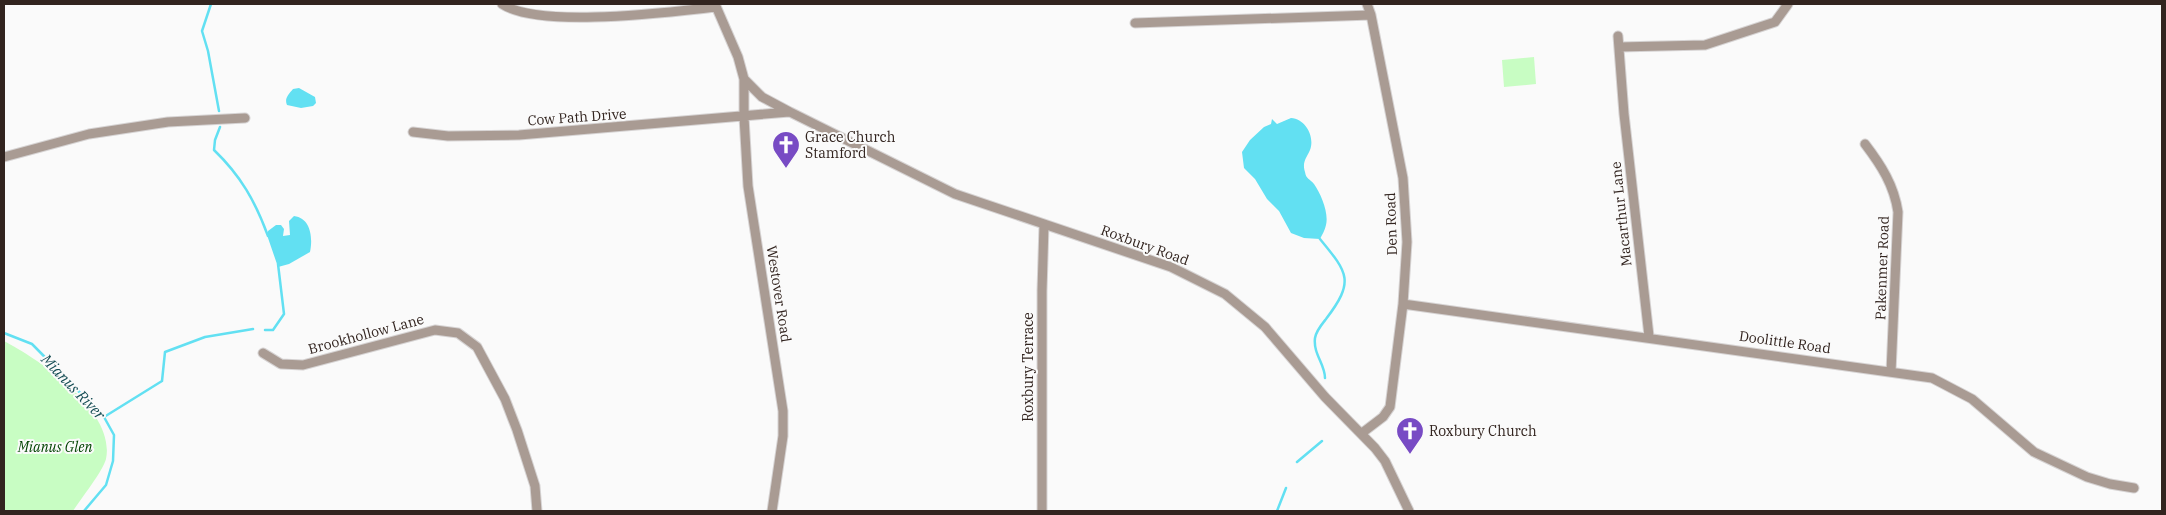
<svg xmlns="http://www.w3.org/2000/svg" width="2166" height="515" viewBox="0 0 2166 515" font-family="'IBM Plex Serif',serif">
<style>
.green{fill:#c8fdc3}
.water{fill:#62e0f2}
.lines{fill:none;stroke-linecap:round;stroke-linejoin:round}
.stream{stroke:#62e0f2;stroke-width:2.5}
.minor-casing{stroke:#d6d3d3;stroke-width:11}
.minor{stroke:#a99b93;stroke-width:9}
.labels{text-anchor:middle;stroke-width:4;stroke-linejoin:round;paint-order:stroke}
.street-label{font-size:14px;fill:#32241f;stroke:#fafafa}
.poi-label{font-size:14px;fill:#32241f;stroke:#fafafa;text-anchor:start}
.park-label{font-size:14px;font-style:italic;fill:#004300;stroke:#fafafa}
.water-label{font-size:15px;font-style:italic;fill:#144c53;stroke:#fafafa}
</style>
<rect width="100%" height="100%" fill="#fafafa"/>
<path class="green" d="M1534,57l2,27 -32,3 -2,-27z
M4,341c36,19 112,70 102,118 -3,12 -26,41 -33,52h-69z"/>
<path class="water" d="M299,88l16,9 1,6 -3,3 -12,2 -14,-3c-3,-7 2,-11 6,-16z
M1291,118c15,1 24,19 19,32 -4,9 -8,12 -5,22 1,7 5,7 9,12 7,10 15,29 12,41 -1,5 -4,10 -6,14l-16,-1 -13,-5 -12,-22 -12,-12 -12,-20 -11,-11 -2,-16 8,-12 14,-13 7,-3 1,-5 5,5z
M294,216c17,2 19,22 16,36l-21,12 -11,3 -10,-29v-7l8,-6h5l3,4 -1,7 7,-1 -1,-14z"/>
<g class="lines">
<path class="stream" d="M211,4l-9,27 6,20 11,60
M220,127l-5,13 -1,10c27,26 41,51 54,86
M1320,239c28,34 35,42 6,80 -4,5 -10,12 -11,19 -2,16 10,26 10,40
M265,330h8l11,-16 -6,-50
M4,333l28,11 72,73 10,18 -1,26 -7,24 -22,26
M104,417l58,-36 3,-29 40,-15 48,-8
M1297,462l25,-21
M1277,511l9,-23"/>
<defs>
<path id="minor" d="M502,4c37,25 167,8 214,3
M715,4l23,53 6,22v38l4,69 35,225v25l-11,75
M1135,23l236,-8
M1618,36l6,78 25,222
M1619,47l86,-2 70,-23 13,-18
M744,79l18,18 28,15 165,82 216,73 54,27 40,33 60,70 50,51 10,13 24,50
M413,132l35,4 71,-1 270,-23
M1865,144c16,21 29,41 33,68l-7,160
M4,157l85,-23 79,-12 77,-4
M1403,304l529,74 40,21 62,53 53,25 23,7 24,4
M263,353l18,11 22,1 132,-35 23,3 19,14 28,52 12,31 18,56 2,25
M1362,433l21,-16 7,-10 13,-103 4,-62 -4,-64 -32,-163 -4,-11
M1042,510v-219l2,-66"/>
</defs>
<use href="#minor" class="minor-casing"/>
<use href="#minor" class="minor"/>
</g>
<defs>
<symbol id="church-pin" viewBox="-11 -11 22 30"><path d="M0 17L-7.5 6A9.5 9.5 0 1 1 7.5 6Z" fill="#784bc4" stroke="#fafafa"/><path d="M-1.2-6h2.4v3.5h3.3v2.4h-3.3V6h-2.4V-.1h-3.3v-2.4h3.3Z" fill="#fff"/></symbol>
</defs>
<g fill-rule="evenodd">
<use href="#church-pin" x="770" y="129" width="32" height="43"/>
<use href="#church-pin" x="1394" y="415" width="32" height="43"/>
</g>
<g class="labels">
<g class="street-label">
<text transform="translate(577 117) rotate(-4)" y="5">Cow Path Drive</text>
<text transform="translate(1621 214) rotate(-96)" y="5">Macarthur Lane</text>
<text transform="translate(1391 224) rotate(-92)" y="5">Den Road</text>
<text transform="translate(1145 245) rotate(20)" y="5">Roxbury Road</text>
<text transform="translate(1882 268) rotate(-88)" y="5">Pakenmer Road</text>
<text transform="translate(779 294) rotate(81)" y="5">Westover Road</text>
<text transform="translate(366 334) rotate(-15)" y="5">Brookhollow Lane</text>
<text transform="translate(1785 342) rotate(8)" y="5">Doolittle Road</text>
<text transform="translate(1028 367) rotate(-90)" y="5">Roxbury Terrace</text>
</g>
<g class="poi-label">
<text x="805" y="142">Grace Church<tspan x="805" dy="16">Stamford</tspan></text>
<text x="1429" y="436">Roxbury Church</text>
</g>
<g class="park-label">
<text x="55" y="452">Mianus Glen</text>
</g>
<g class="water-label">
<text transform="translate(73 387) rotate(46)" y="5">Mianus River</text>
</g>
</g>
<rect width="2166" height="515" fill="none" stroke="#32241f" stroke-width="10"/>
</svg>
